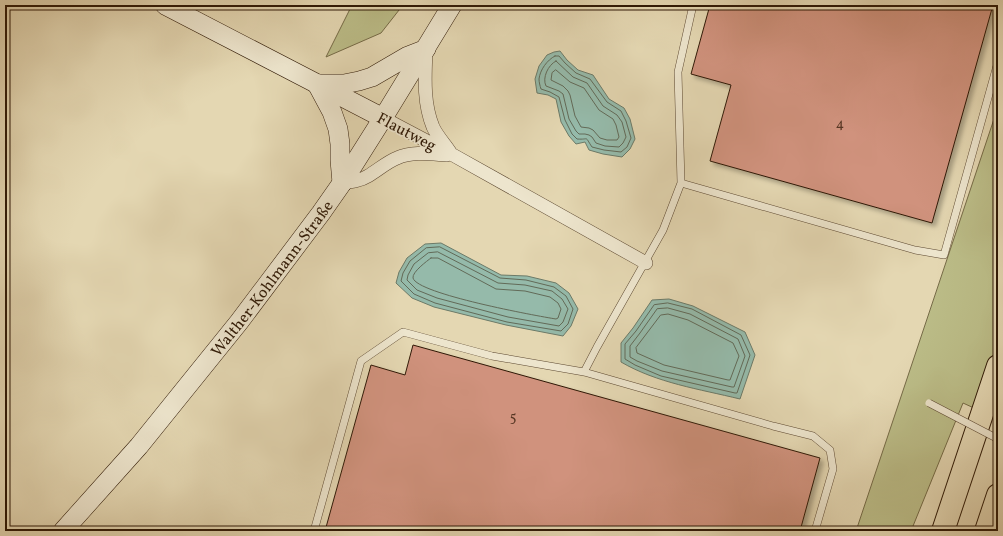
<svg xmlns="http://www.w3.org/2000/svg" width="1003" height="536" viewBox="0 0 1003 536" font-family="Vollkorn,serif">
<style>
.green{fill:#bbbc87;stroke:#756a46}
.water{fill:#95baaa;stroke:#6c7a68}
.lines{fill:none;stroke-linecap:round;stroke-linejoin:round}
.shore{stroke:#626a58;stroke-width:1}
.building{fill:#d0927d;stroke:#2f1906;filter:url(#shadow)}
.service-casing{stroke:#5c4831;stroke-width:8}
.minor-casing{stroke:#5c4831;stroke-width:14}
.secondary-casing{stroke:#2f1906;stroke-width:20}
.trunk-casing{stroke:#2f1906;stroke-width:24}
.service{stroke:#ede5cd;stroke-width:7}
.minor{stroke:#ede5cd;stroke-width:13}
.secondary{stroke:#ede5cd;stroke-width:19}
.trunk{stroke:#e4d7b2;stroke-width:22}
.service-bridge-casing{stroke:#5c4831;stroke-width:8;stroke-linecap:butt}
.service-bridge{stroke:#ede5cd;stroke-width:7}
.labels{text-anchor:middle;stroke-width:3.5;stroke-linejoin:round;paint-order:stroke}
.number-label{font-size:14px;fill:#573724}
.street-label{font-size:16px;fill:#2f1906;stroke:#ede5cd}
</style>
<defs>
<filter id="shadow"><feDropShadow dx="3.5" dy="3.5" stdDeviation="2" flood-color="#0004"/></filter>
</defs>
<rect width="100%" height="100%" fill="#e4d7b2"/>
<filter id="stains"><feTurbulence type="fractalNoise" baseFrequency=".005" numOctaves="4"/><feColorMatrix values="0 0 0 0 .2 0 0 0 0 .09 0 0 0 0 .02 0 0 0 .5 -.17"/></filter>
<radialGradient id="worn" r=".72"><stop offset=".6" stop-color="#630" stop-opacity="0"/><stop offset="1" stop-color="#630" stop-opacity=".3"/></radialGradient>
<path class="green" d="M352,5h51l-22,28 -55,24z
M998,107v312l-35,-16 -52,128h-55z"/>
<path class="water" d="M560,51l7,9 11,10 15,5 16,24 15,9 6,11 5,20 -5,10 -8,8 -19,-3 -14,-4 -4,-8 -9,2 -7,-8 -8,-14 -5,-23 -8,-4 -11,-2 -2,-14 4,-13 8,-11 7,-3z
M441,243l60,32 26,1 29,7 13,10 9,16 -7,17 -8,10 -57,-11 -72,-18 -22,-9 -16,-15 3,-11 8,-14 18,-14z
M669,299l24,7 52,26 10,23 -15,44c-41,-10 -83,-16 -119,-37v-19l12,-15 19,-28z"/>
<g class="lines">
<path class="shore" d="M555,56h4l6,7 11,10 14,6 17,23 14,9 5,10 5,17 -4,9 -6,5 -17,-2 -12,-3c-8,-12 -2,-7 -15,-8l-5,-5 -7,-14 -6,-23 -9,-5 -9,-3c-1,-3 -2,-7 -2,-10 1,-9 8,-19 16,-23z
M556,61l17,16 14,6 16,23 14,9 5,7 4,15 -3,6 -4,4 -14,-1 -9,-3 -4,-6 -3,-2 -4,-1h-6l-3,-3 -7,-12 -6,-25 -4,-3 -13,-5c-4,-8 2,-21 10,-25z
M556,70l14,12 14,6 15,22 14,9 3,6 3,12 -2,3h-10l-7,-2 -7,-8 -4,-2 -8,-1 -6,-11 -5,-21 -2,-4 -5,-5 -12,-6 1,-7z
M440,247l60,31 26,2 28,7 12,9 7,13 -5,15 -7,7 -54,-9 -72,-19 -21,-9 -13,-13 2,-8 7,-12 16,-13z
M438,252l60,31 27,2 27,6 10,8 6,10 -5,13 -4,4 -51,-9 -71,-19 -20,-8 -10,-10 1,-5 6,-11 14,-11z
M431,258h7l58,31 29,2 25,6 8,6 3,6 -3,9 -2,1c-19,-3 -139,-25 -143,-41 -1,-6 14,-17 18,-20z
M668,303l24,6 49,26 9,20 -13,38h-2l-74,-17 -26,-11 -10,-6v-15l11,-13 18,-26z
M668,308l22,6 48,25 7,17 -11,31h-2l-70,-16 -25,-10 -7,-4v-11l10,-13 17,-24z
M661,315l7,-1 20,6 45,23 6,13 -9,24h-2l-64,-15 -27,-12 -1,-5z"/>
</g>
<path class="building" d="M710,5h283l-61,218 -222,-62 21,-76 -40,-11z
M413,345l407,113 -20,73h-475l46,-166 34,10z"/>
<g class="lines">
<defs>
<path id="service" d="M681,183l234,67 29,5 54,-193
M584,372l13,-25 66,-117 18,-47 -3,-111 15,-67
M314,531l47,-170 42,-29 89,24 92,16 189,54 40,10 17,14 3,19 -18,62"/>
<path id="minor" d="M426,50c-1,26 -3,53 7,77 4,9 12,17 17,25
M383,118l70,37 193,108
M342,183c9,-1 18,-2 26,-7 10,-6 19,-14 29,-18 16,-7 34,-4 50,-3"/>
<g id="secondary">
<path d="M165,5l218,113"/>
<path d="M317,84l15,28 6,17 2,15v16l2,23"/>
<path d="M320,84h24l15,-3 13,-4 36,-21 18,-7"/>
<path id="s1" d="M63,531l76,-85 100,-124 82,-109 21,-30 41,-65 69,-113"/>
</g>
<path id="trunk" d="M943,531l55,-165
M986,531l12,-36"/>
</defs>
<use href="#service" class="service-casing"/>
<use href="#minor" class="minor-casing"/>
<use href="#secondary" class="secondary-casing"/>
<use href="#trunk" class="trunk-casing"/>
<use href="#service" class="service"/>
<use href="#minor" class="minor"/>
<use href="#secondary" class="secondary"/>
<use href="#trunk" class="trunk"/>
<defs>
<path id="service-bridge" d="M929,403l69,36"/>
</defs>
<use href="#service-bridge" class="service-bridge-casing"/>
<use href="#service-bridge" class="service-bridge"/>
</g>
<g class="labels">
<g class="number-label">
<text x="840" y="128">4</text>
<text x="513" y="421">5</text>
</g>
<g class="street-label">
<text transform="translate(407 131) rotate(28)" y="6">Flautweg</text>
<text dy="6" stroke="none"><textPath href="#s1" startOffset="328">Walther-Kohlmann-Straße</textPath></text>
</g>
</g>
<rect width="1003" height="536" fill="none" stroke="#e4d7b2" stroke-width="20"/>
<rect x="6" y="6" width="991" height="524" fill="none" stroke="#2f1906" stroke-width="2"/>
<rect x="10" y="10" width="983" height="516" fill="none" stroke="#2f1906"/>
<rect width="100%" height="100%" filter="url(#stains)"/>
<rect width="100%" height="100%" fill="url(#worn)"/>
</svg>
